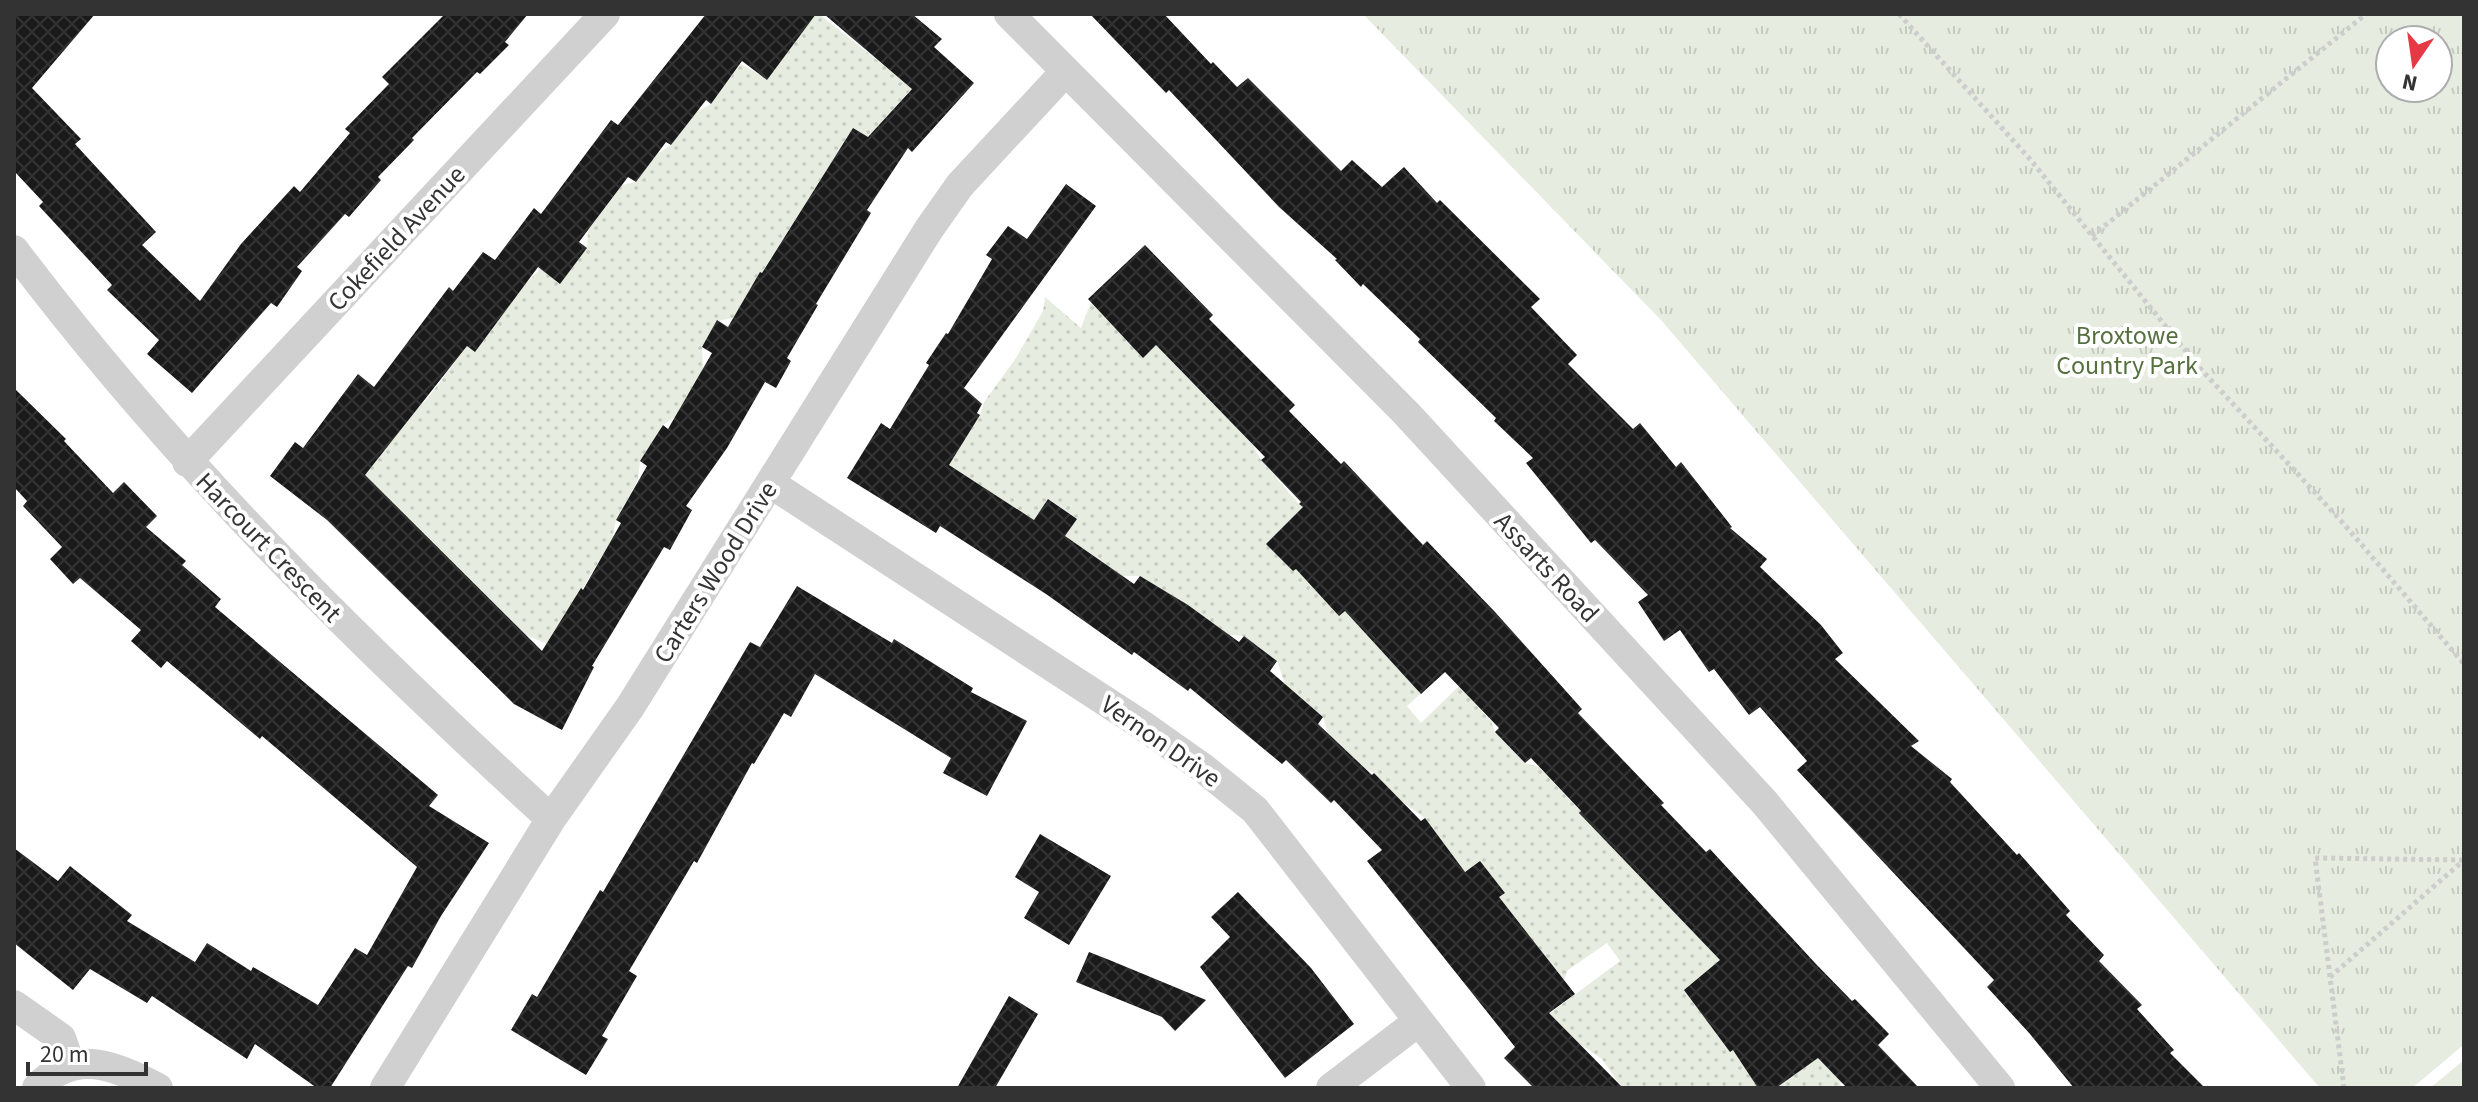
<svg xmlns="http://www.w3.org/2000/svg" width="2478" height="1102" viewBox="0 0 2478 1102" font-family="'Source Sans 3',sans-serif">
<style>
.grass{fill:#e6ecdf}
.park{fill:url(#park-tufts);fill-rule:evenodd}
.garden{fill:url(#garden-dots)}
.building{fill:url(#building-cross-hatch)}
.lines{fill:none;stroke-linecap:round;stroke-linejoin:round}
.path{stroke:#cdcdcd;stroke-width:5;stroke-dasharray:4 4;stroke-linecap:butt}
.minor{stroke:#d0d0d0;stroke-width:30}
.labels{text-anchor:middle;stroke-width:8;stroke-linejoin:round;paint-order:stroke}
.street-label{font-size:26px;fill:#333;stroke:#fff}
.park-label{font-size:26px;fill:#56703f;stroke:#fff}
</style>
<defs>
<pattern id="park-tufts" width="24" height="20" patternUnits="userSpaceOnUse" patternTransform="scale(2)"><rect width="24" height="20" fill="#e6ecdf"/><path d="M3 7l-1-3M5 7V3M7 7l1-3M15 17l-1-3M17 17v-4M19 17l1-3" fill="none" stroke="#c6cbc0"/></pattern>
<pattern id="garden-dots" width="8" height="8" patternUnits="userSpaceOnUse" patternTransform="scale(2)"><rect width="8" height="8" fill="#e6ecdf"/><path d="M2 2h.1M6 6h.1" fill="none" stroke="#c6cbc0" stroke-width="1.8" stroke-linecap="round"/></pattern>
<pattern id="building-cross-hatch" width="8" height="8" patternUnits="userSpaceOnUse" patternTransform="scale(2)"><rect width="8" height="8" fill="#1a1a1a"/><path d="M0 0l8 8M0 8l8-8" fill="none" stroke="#333"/></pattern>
</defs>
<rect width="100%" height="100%" fill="#fff"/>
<path class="grass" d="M2464,1016v31h-3l-49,41h-25z
M2464,1060v28h-34z"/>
<path class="park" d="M1363,14h1101v1003l-73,71h-71l-659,-768zM2390,40h48v48h-48z"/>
<path class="garden" d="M757,14h62l93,74 -32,36 -8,16 -19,-12 -120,190 -16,3 -15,26 1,22 -28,48 -12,8 -23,36 -2,19 -22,40 -4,19 -63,106 -25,-11 -144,-144 -10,9 -18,-68 59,-16 17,-17 39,-52 73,-77 20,15 27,-36 1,-17 34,-46 14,-3 21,-28 14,-9 24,-32 16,-9 30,-40 26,15z
M1095,292l48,65 16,-14 23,29 71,73 8,15 38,44 158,157 -50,45 14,17 38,-37 32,35 4,11 30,31 14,4 155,166 13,8 133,140 2,7h-220l-20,-29 -24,-16 -29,-29 71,-53 -13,-18 -39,27 -4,10 -29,-37 -21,1 -34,-83 -16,11 -39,-54 -24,-17 -27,-28 -10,-5 -36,-34 -5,-17 -38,-33 -8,-23 -33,-25 -15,-1 -41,-30 -48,-29h-18l-35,-25 -27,-7 17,-25 -28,-20 -18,25 -14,-15 -69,-44 32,-50 4,-13 32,-44 27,-47 2,-14 36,31z"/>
<path class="building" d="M14,14h81l-63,74 49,51 -6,5 81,88 -14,13 58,56 41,-57 53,-58 6,6 50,-59 -5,-4 44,-45 -7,-7 63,-63h83l-23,28 4,3 -29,29 -3,-2 -65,66 2,2 -36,37 3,3 -32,37 -4,-3 -48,53 5,4 -25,36 -6,-4 -79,90 -45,-39 12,-14 -52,-50 5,-5 -73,-79 4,-4 -29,-31z
M706,14h110l-49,66 -25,-19 -31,43 -5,-4 -35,45 -5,-3 -30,40 -8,-5 -49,65 8,6 -27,36 -22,-17 -63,85 -8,-6 -102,129 177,176 39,-63 2,2 38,-67 -5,-3 31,-54 -7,-5 23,-36 5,4 44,-76 -10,-6 15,-27 11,7 32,-55 2,1 91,-145 15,9 44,-48 -88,-75h88l30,25 -8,8 40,36 -62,69 -4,-4 -41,62 4,3 -55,91 2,1 -31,53 4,3 -15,27 -11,-6 -38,66 -41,58 6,4 -22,40 -6,-3 -72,119 2,1 -32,63 -48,-26 -187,-184 -57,-44 25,-34 8,6 55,-74 16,13 75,-100 4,4 30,-39 12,8 39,-52 7,6 70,-94 7,5z
M1090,14h74l47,50 2,-2 24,25 11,-9 93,93 11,-11 30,27 22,-20 33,36 3,-3 100,99 -9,8 46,48 -9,9 65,65 7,-6 36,44 5,-5 51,65 -2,1 37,31 -7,8 61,58 22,28 -8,6 84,82 -8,5 41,33 -2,3 67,73 2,-2 51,58 -4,4 38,40 -5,6 43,44 -5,4 37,41 -4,3 35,35h-131l-44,-54 -43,-47 7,-7 -197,-210 10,-9 -47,-54 -11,8 -35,-46 -5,3 -29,-42 -16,11 -26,-39 10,-7 -53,-55 -4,3 -65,-80 7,-5 -39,-37 2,-3 -78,-76 2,-3 -57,-55 -2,3 -26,-27 2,-1 -58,-52 -110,-117 -3,3z
M1066,184l30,22 -132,182 18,16 -5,9 3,2 -31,50 85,55 14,-21 29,20 -12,17 69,48 6,-8 48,29 51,37 5,-6 33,25 -7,10 53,46 -5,7 54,51 2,-2 47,48 4,-3 40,54 15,-11 25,32 -6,4 76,97 -26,19 74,75h-89l-30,-30 11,-11 -148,-186 15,-11 -48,-50 -3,3 -45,-43 -4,4 -92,-76 -2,3 -54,-39 -2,3 -86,-61 -106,-68 -4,7 -89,-55 34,-55 9,6 39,-64 -3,-2 20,-30 2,1 44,-75 -6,-4 22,-29 19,13z
M1145,245l68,70 -4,4 86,86 -6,6 52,53 3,-3 79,84 4,-4 68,71 87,97 -4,4 86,90 -3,2 45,47 4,-3 105,114 37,38 3,-2 34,35 -11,11 41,43h-72l-29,-30 -42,30h-18l-25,-38 -3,2 -46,-62 36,-30 -141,-147 2,-2 -50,-53 -6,5 -30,-31 4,-4 -54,-56 -24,22 -76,-83 -6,5 -43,-47 -3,2 -27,-27 37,-37 -4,-3 2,-2 -40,-42 4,-3 -109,-112 -13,13 -55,-59z
M14,388l52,51 -2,2 49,52 11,-11 33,34 -11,11 40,34 -4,4 39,34 -6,8 223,188 -9,11 60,37 -48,73 -29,52 -4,-2 -78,122h-13l-62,-44 -8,15 -95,-63 -5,7 -57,-34 -17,21 -59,-47v-95l44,33 12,-15 62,49 -5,6 68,41 12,-19 44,28 2,-4 65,38 37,-57 12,7 50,-88 -155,-131 -2,3 -93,-78 -6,7 -30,-27 10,-11 -61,-52 -7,6 -23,-25 12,-12 -39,-41 4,-5 -13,-14z
M797,586l95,57 2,-4 79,49 -2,4 56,29 -40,75 -44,-23 8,-15 -136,-84 -24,43 -7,-4 -30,51 -2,-1 -55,100 -3,-2 -65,110 8,5 -35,60 6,3 -22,36 -75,-45 21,-36 5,3 63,-107 3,2 147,-250 10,5z
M1040,834l71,42 -42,69 -45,-27 15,-26 -24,-15z
M1238,892l73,76 43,56 -69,54 -85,-111 30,-30 -19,-20z
M1089,952l18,7 99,41 -31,31 -13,-14 -86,-35z
M1009,996l29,18 -43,74h-38z"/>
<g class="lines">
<path class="path" d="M1899,14l130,144 169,208 145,157 121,141
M2092,236l274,-222
M2330,977l133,-116
M2344,1088l-29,-230 149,2"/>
<path class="minor" d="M1009,14l397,399 359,390 235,285
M14,250c160,212 341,390 537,569
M187,462l418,-448
M770,483l372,242 61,43 52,42 216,278
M14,1005l47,33 9,26
M37,1088c38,-41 78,-22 121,0
M385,1088l166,-269 79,-112 299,-478 31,-44 105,-113
M1331,1088l88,-67"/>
</g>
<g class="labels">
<g class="street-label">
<text transform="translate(396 238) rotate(-47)" y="9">Cokefield Avenue</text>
<text transform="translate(269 547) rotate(46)" y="9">Harcourt Crescent</text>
<text transform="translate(1547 567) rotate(47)" y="9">Assarts Road</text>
<text transform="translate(715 572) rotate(-58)" y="9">Carters Wood Drive</text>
<text transform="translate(1161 741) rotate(35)" y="9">Vernon Drive</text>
</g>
<g class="park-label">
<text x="2127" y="344">Broxtowe<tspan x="2127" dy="30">Country Park</tspan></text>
</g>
</g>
<rect width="2478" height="1102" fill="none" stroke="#333333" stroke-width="32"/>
<g transform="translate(2414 64) rotate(193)"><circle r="38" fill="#ffffff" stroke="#adadad" stroke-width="2"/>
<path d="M0-6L14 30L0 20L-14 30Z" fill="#e63946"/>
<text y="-12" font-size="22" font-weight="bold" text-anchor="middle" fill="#333333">N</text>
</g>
<path d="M28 1062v12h118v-12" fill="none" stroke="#333333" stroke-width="4"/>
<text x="40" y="1062" font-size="24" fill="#333333" stroke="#ffffff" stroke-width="6" paint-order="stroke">20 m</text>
</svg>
